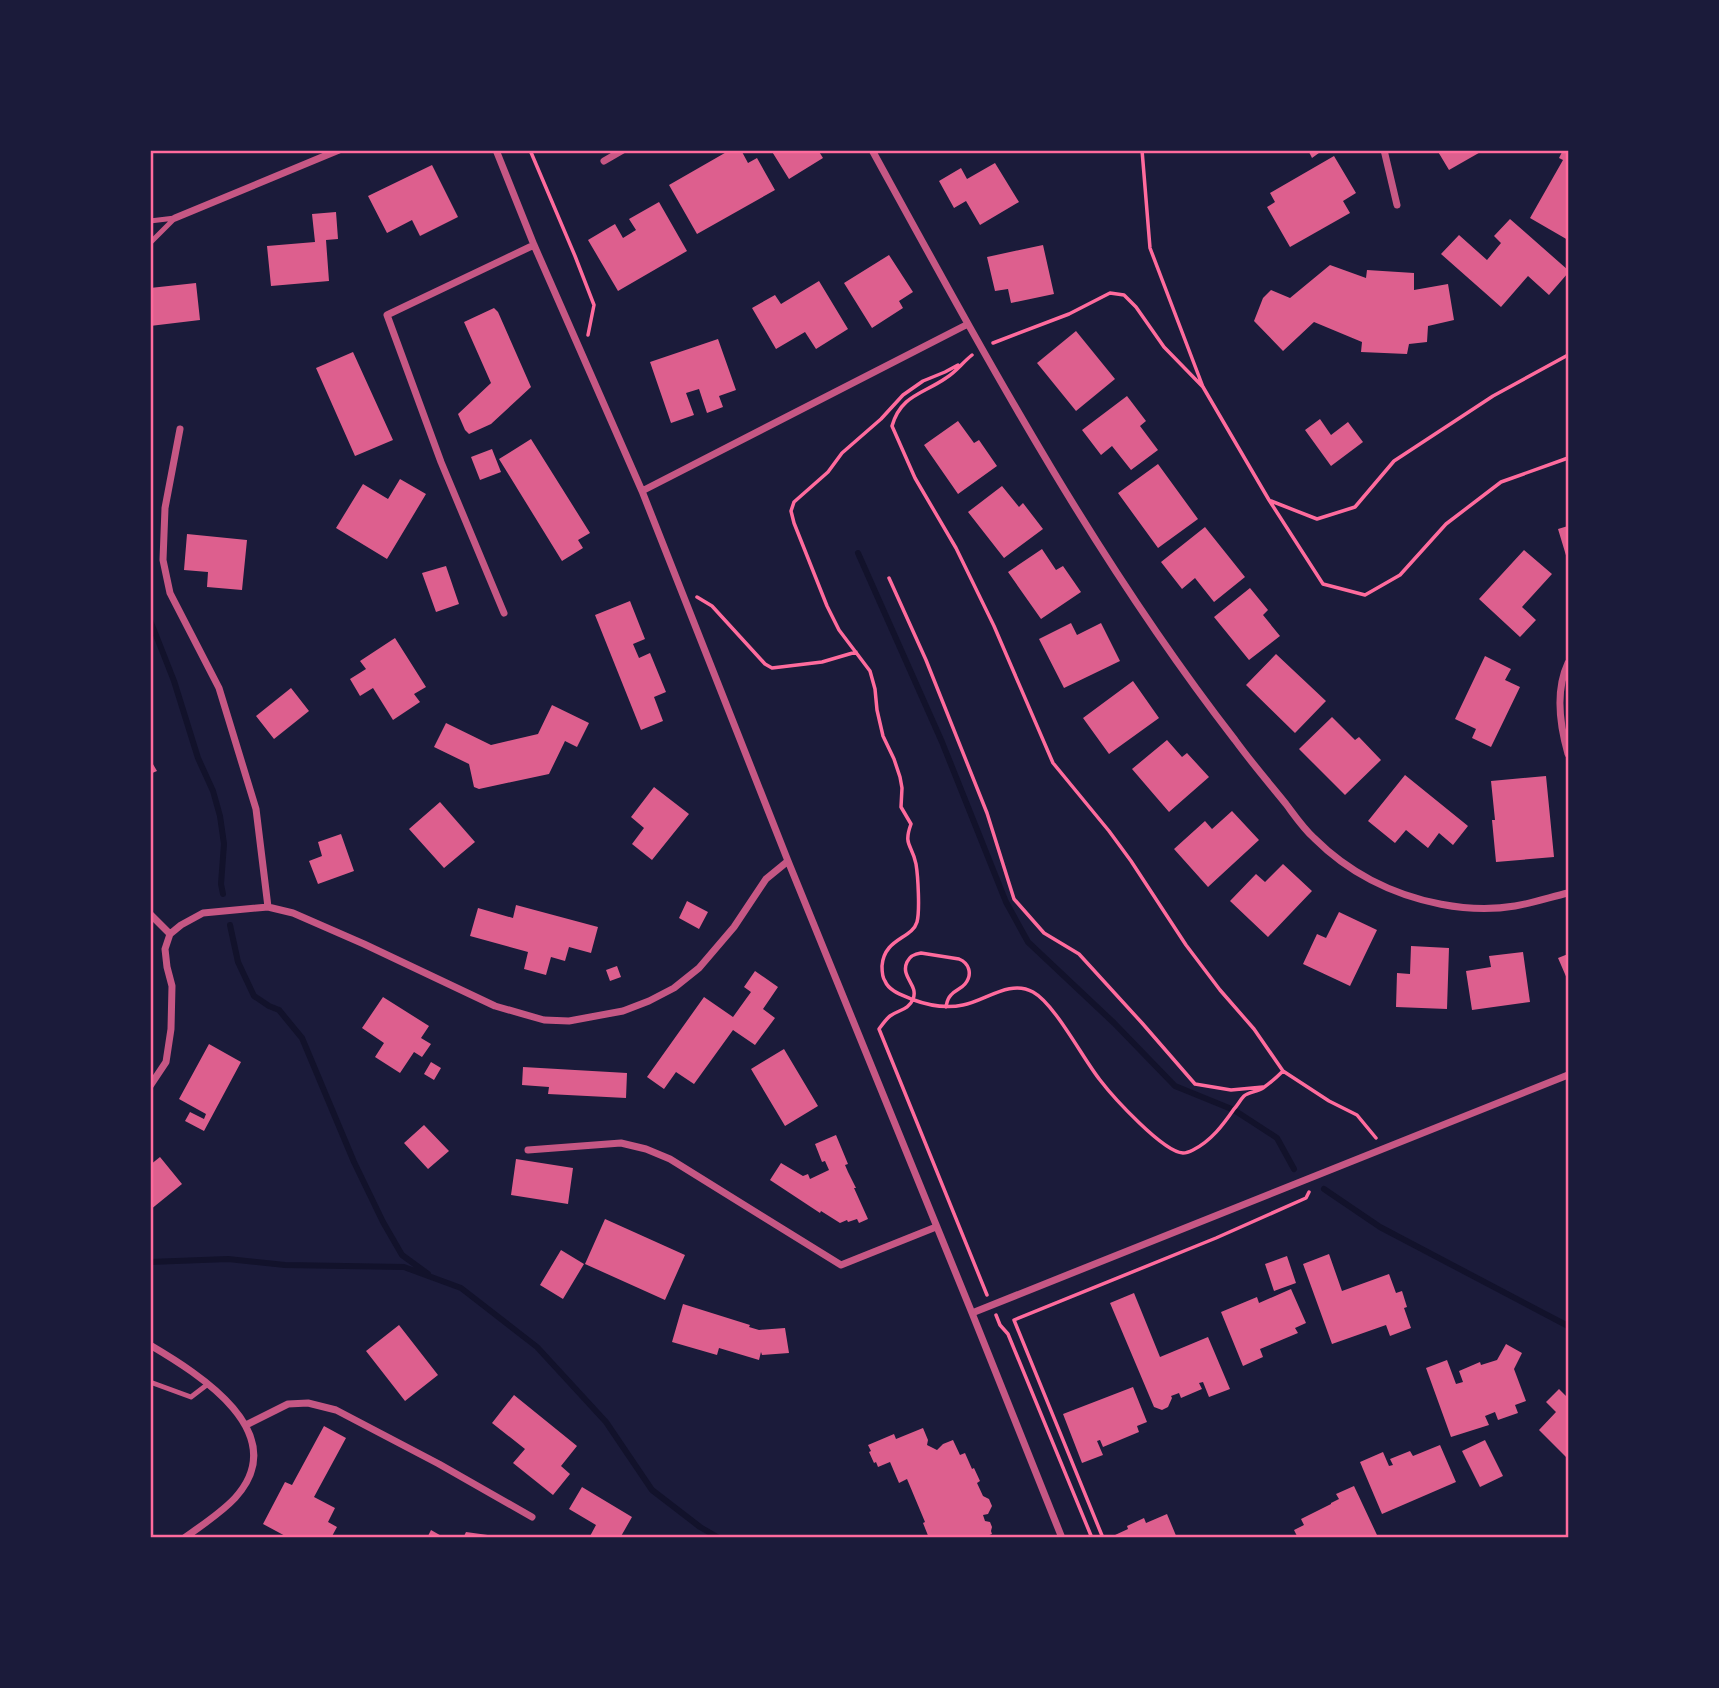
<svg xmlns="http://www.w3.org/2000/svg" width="1719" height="1688" viewBox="0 0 1719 1688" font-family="'Fira Sans Condensed',sans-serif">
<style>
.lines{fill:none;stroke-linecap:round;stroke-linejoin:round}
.stream{stroke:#12122b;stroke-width:6}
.building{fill:#dd5f8e}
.path{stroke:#ff6b9d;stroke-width:3.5}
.service{stroke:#c65784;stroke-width:5}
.minor{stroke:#c65784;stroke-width:7}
.neatline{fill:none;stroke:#ff6b9d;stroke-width:2.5}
</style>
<rect width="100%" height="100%" fill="#1b1b3a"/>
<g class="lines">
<path class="stream" d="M858,553l84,189 64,160 22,40 86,81 61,63 59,24 43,28 17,31
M150,620l24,61 24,77 15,33 7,25 4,28 -3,40 2,10
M230,925l8,37 16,34 15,10 10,4 23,28 52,124 29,60 19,33 26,19
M1324,1189l56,38 188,99
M150,1262l78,-3 57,6 119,2 57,21 76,59 69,75 46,68 48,37 19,11"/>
</g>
<path class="building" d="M730,150h11l7,13 9,-5 18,32 -78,44 -28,-49z
M771,150h47l5,8 -34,21z
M1308,150h15l-11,8z
M1437,150h47l-35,20z
M1563,150h5v90l-38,-22 33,-58 -4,-2z
M1334,156l22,37 -13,8 7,12 -60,34 -23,-40 8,-5 -5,-9z
M995,163l24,39 -39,23 -14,-24 -12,7 -15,-27 22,-13 6,11z
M432,165l26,52 -38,19 -8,-16 -25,13 -19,-37z
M659,202l28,49 -69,40 -30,-51 27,-16 8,14 13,-8 -7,-11z
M336,212l2,27 -12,1 3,41 -58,5 -4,-40 48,-4 -3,-28z
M1510,219l58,51v3l-19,22 -21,-19 -27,31 -60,-53 18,-19 28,25 14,-17 -7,-7z
M1043,245l11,49 -43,9 -3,-14 -13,2 -8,-34z
M889,255l24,37 -14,9 4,7 -31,20 -28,-45z
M1330,265l36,13 1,-8 47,3v17l34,-6 6,36 -26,6 -1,16 -18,2 -2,10 -46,-2 1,-10 -48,-20 -31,29 -29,-30 9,-23 8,-8 19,8z
M819,281l29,48 -32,20 -11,-17 -29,17 -24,-41 23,-13 6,9z
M196,283l4,37 -50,6v-38z
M494,308l4,4 33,75 -40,37 -22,10 -4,-4 -7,-16 33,-31 -27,-61z
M1076,331l39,48 -39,32 -39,-48z
M718,339l18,51 -17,6 4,11 -16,6 -8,-24 -13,4 8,22 -23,8 -21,-61z
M353,352l40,88 -38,16 -39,-88z
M1127,396l19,25 -6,5 18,24 -27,20 -19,-24 -11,9 -19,-25z
M1320,419l11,16 17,-13 15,20 -32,24 -26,-36z
M958,421l16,22 5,-3 18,26 -39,28 -34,-49z
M531,439l59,94 -12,7 5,8 -21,13 -63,-102z
M492,449l9,23 -21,8 -9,-23z
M1158,464l40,55 -40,29 -40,-55z
M400,479l26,15 -39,65 -51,-31 27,-44 25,15z
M1002,486l17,21 4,-4 20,26 -39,29 -36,-46z
M1568,526v36l-10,-33z
M1205,527l40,50 -31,25 -19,-24 -13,11 -21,-27z
M187,534l60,6 -5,50 -35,-3 1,-15 -24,-2z
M1042,549l14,21 7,-4 18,26 -40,27 -33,-47z
M1524,550l28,24 -30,33 14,13 -16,17 -41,-38z
M446,566l13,38 -23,8 -14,-39z
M1250,588l18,22 -5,5 17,21 -31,24 -35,-43z
M630,601l15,38 -12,5 6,14 11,-5 16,39 -12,5 9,24 -22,9 -46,-115z
M1071,623l6,12 24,-12 19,38 -56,27 -25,-49z
M395,638l31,49 -12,7 6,8 -27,18 -20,-32 -13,8 -10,-17 16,-10 -6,-8z
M1276,654l50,47 -31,32 -49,-48z
M1485,656l26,13 -6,11 15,7 -29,60 -19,-9 4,-9 -21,-10z
M1133,681l26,37 -50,36 -26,-36z
M291,688l18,23 -35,28 -18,-23z
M552,705l37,18 -12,24 -12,-6 -16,33 -70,15 -5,-2 -5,-23 -35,-17 12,-24 45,22 47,-11z
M1332,717l23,23 4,-3 22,23 -36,35 -46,-46z
M1167,740l15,17 5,-4 22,24 -40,35 -37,-43z
M150,759l7,12 -7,3z
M1405,775l63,51 -15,19 -14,-12 -11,15 -22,-18 -11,13 -27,-22z
M1546,776l8,81 -58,5 -4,-42h3l-4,-39z
M654,787l35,27 -37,46 -20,-16 12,-16 -13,-11z
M440,802l35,40 -31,26 -35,-39z
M1232,811l27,29 -51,47 -34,-38 31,-28 7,8z
M341,834l13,37 -36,13 -9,-23 13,-5 -4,-14z
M1283,864l29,27 -44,46 -38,-36 26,-27 9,8z
M687,901l21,11 -9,17 -20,-11z
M516,905l82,22 -7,26 -22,-6 -4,14 -14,-4 -5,18 -22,-6 4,-17 -58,-16 8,-28 35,10z
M1339,912l38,18 -27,56 -47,-22 14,-30 9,4z
M1411,946l38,2 -2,61 -51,-2 1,-34 13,1z
M1523,952l7,50 -58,8 -6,-39 25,-4 -2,-11z
M1568,954v27l-10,-23z
M617,966l4,11 -11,4 -4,-11z
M755,971l23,16 -15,22 12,9 -20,27 -22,-15 -39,54 -18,-12 -12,17 -17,-12 57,-80 29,20 18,-25 -7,-5z
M383,997l46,29 -8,12 10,6 -9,13 -8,-5 -14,21 -25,-16 9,-14 -22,-15z
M209,1044l32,18 -37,69 -19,-10 5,-9 14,7 2,-5 -27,-15z
M784,1049l34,57 -33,20 -34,-57z
M431,1062l10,6 -7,12 -10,-6z
M523,1067l104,6 -1,25 -78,-4 1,-7 -27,-2z
M424,1125l25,26 -21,18 -24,-26z
M836,1135l12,29 -3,1 3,7 8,16h-2l14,31 -9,4 -2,-4 -9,3 -1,-2 -7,3 -19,-12 -1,2 -50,-33 11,-17 22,13 5,-2 2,5 19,-9 -4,-9 -3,1 -7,-18z
M160,1157l22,27 -32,26v-45z
M516,1159l57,9 -5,36 -57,-9z
M605,1219l80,36 -20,45 -80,-36z
M561,1250l23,14 -21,35 -23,-14z
M1329,1254l13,37 47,-17 7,19 6,-2 5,16 -3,1 7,20 -21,8 -4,-11 -54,19 -29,-80z
M1287,1256l9,27 -22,8 -9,-27z
M1291,1289l15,34 -11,5 3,5 -38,16 3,8 -20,9 -22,-54 36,-15 2,6z
M1134,1293l26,64 48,-20 22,52 -21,8 -6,-15 -4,1 3,6 -21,9 -2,-5 -8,3 1,2 -4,9 -6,3 -8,-3 -44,-104z
M683,1304l67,21 -1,2 10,3 26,-2 4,25 -27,2 -1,-3 -2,8 -40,-12 -2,7 -45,-13z
M399,1325l39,50 -33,26 -39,-50z
M1506,1344l16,9 -8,16 12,32 -11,4 3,8 -20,7 -3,-8 -10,4 4,9 -38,12 -25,-69 21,-8 9,24 7,-2 -4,-11 21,-9 1,3 16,-5z
M1133,1387l14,35 -10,4 2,6 -36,15 -3,-7 -3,1 6,14 -21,8 -19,-49z
M1559,1389l9,9v61l-29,-29 17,-18 -10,-10z
M514,1395l63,51 -16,20 9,8 -17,21 -40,-32 12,-14 -33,-26z
M324,1426l22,12 -32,59 21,11 -7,14 9,5 -6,11h-42l-26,-14 22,-42 7,3z
M923,1428l5,12 -1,5 10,5 6,-6 10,-4 7,15 5,-2 7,16 2,-1 6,13 -3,2 6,13 6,3 3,7 -4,8 -5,1 2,6 5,1 2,5 -1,4 1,3 -5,2 1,2h-59l-6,-15 2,-1 -18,-43 -8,4 -9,-21 -12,5 -2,-5 -2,1 -5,-11 2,-1 -3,-6 26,-11 2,5z
M1485,1440l18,36 -23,11 -18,-36z
M1440,1445l16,37 -74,32 -22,-52 23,-10 6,14 4,-1 -3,-6 20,-8 3,5z
M1354,1486l23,49 -6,3h-73l-4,-8 10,-5 -3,-6 30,-15v-1l8,-4 -3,-5z
M582,1487l50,30 -12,21h-31l7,-13 -27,-16z
M1167,1514l10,24h-61l-1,-3 13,-6 -1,-3 17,-8 2,5z
M431,1530l14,8h-18z
M466,1532l29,4v2h-32z"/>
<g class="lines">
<path class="path" d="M530,150l45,106 19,49 -6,30
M1142,150l8,98 53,139 66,113 54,84 42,11 35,-20 46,-51 55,-42 67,-24
M993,343l76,-29 41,-21 14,2 12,12 28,40 39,40
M972,355c-10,8 -16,17 -26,23 -23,16 -45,17 -54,48l23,52 41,70 38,78 59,137 56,68 22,30 55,84 34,45 34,39 29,42 46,30 28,14 19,23
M958,365l-13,7 -22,9 -20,14 -22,24 -39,34 -14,19 -34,30 -3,9 3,12 33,83 12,24 31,41 5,18 2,21 6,26 11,23 6,18 2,11 -1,19 10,17c-8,22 1,20 5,40 2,12 4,47 1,58 -5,17 -33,16 -35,44 0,5 0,11 3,15 4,10 17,14 26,18 16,6 34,10 52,6 22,-4 47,-26 70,-13 22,12 50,67 67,88 13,17 63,72 83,73 3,0 8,-2 10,-3 18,-9 30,-25 41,-41 4,-4 6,-9 10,-13 4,-4 13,-4 19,-8 7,-5 14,-11 20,-17
M1271,501l46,18 38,-12 39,-46 99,-65 75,-41
M889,578l37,82 61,153 27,86 30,34 35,21 63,69 53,61 36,6 32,-3
M697,597l15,9 53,58 7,4 50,-6 34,-10
M946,1007c1,-5 1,-8 5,-12 4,-5 10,-6 14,-11 8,-10 4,-21 -6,-25l-38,-6c-7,1 -11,3 -14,9 -7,15 12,23 6,37 -4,11 -15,11 -23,17 -4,3 -8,9 -11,13l108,266
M996,1315l4,10 8,9 84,204
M1103,1538l-89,-218 202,-82 90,-40 3,-6"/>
<path class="service" d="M150,221l25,-3
M150,243l25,-25
M150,1382l41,15 17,-13"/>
<path class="minor" d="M496,150l38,95 108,246 146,370 184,452 90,225
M872,150c111,202 221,407 363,590 16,22 34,43 51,64 9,12 17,24 28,34 17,17 36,31 57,42 42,22 97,34 144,26 18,-3 36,-9 53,-13
M1384,150l13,55
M604,161l19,-11
M175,218l164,-68
M180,429l-15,79 -2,52 7,33 49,95 37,121 12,98
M642,491l326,-167
M504,613l-63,-151 -54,-147 147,-70
M1568,663c-13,28 -8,63 0,91
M150,914l20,20
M150,1086l16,-24 5,-33 1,-43 -5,-19 -2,-18 5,-15 11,-9 22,-12 65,-6 25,6 71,31 131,62 49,14 25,1 54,-10 26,-10 25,-13 25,-20 35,-41 32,-48 22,-18
M528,1150l93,-7 25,6 24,10 171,106 95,-38
M972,1313l596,-238
M150,1345c49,29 144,88 85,153 -14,15 -34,28 -51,40
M246,1425l42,-21 20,-1 28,7 103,54 93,53"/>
</g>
<rect width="1719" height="1688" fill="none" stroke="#1b1b3a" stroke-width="304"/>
<rect x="152" y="152" width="1415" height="1384" class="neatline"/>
</svg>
